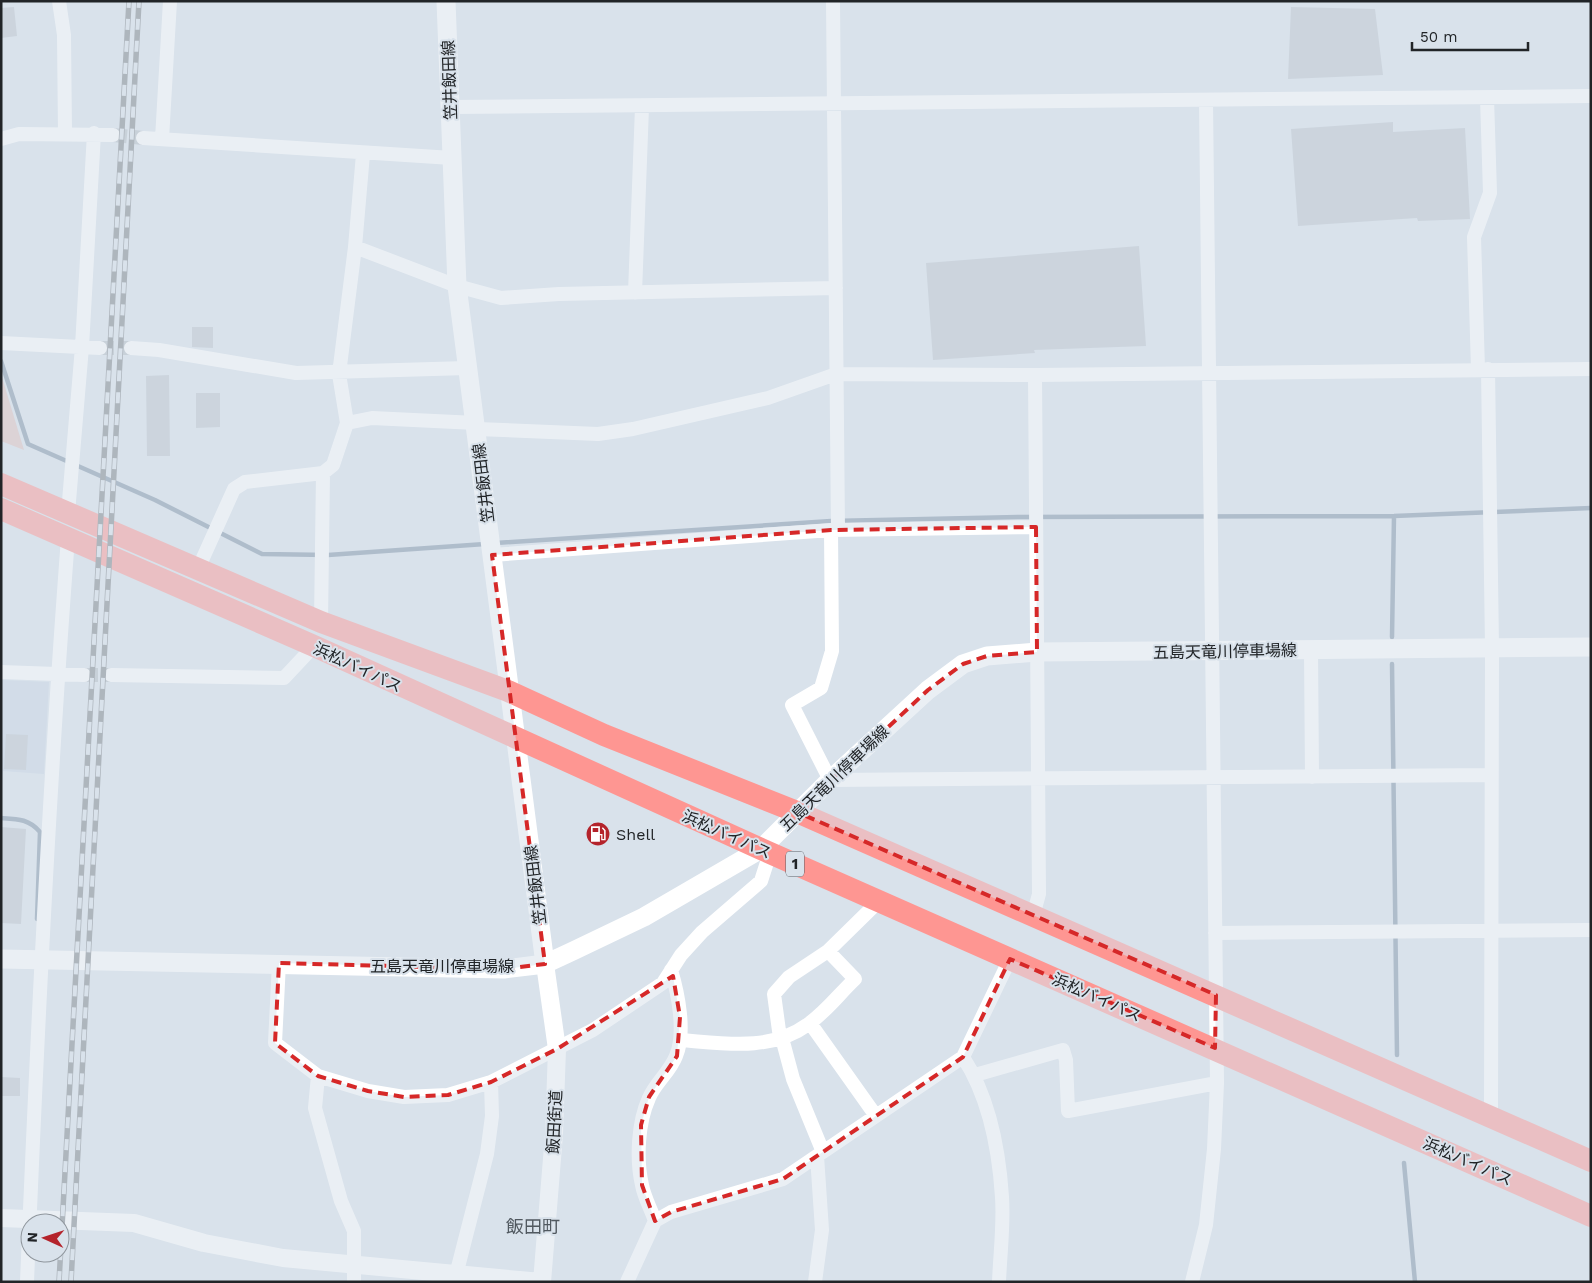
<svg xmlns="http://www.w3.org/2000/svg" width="1592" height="1283" viewBox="0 0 1592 1283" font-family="'Work Sans','Noto Sans JP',sans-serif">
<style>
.built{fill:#c9d6e5}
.green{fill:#dfc0bd}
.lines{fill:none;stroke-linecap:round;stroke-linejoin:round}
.stream{stroke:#7d90a5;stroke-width:4.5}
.building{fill:#bcc4cd}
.minor-tunnel{stroke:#b4bcc4;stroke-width:14;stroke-dasharray:14 7;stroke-linecap:butt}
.minor{stroke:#fff;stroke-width:14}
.tertiary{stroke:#fff;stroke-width:18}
.secondary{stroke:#fff;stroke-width:19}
.trunk{stroke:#fe9692;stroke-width:22}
.rail-casing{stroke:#7b8086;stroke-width:5.5}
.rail{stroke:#d9e2eb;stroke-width:4;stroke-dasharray:11;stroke-linecap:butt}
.marked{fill:none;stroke:#d62828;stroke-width:4;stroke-dasharray:10 6;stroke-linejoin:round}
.labels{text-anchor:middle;stroke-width:4;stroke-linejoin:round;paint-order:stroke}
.shield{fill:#d9e2eb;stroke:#585d62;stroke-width:1}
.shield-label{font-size:15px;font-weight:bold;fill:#212427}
.street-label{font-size:16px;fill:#212427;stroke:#d9e2eb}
.poi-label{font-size:16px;fill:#212427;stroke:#d9e2eb;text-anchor:start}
.neighbourhood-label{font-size:18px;fill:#515960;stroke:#d9e2eb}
</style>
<rect width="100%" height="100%" fill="#d9e2eb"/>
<path class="built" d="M1,680l48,2 -5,92 -41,-3 -2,32z"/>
<path class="green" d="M1,374l23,76 -23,-9z"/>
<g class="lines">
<path class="stream" d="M1,361l27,83 127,56 107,54 66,1 157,-11
M496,543l335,-22 187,-4 376,-1 197,-8
M1392,637l2,-121
M1392,664l5,391
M1,818c17,1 28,1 39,14l-3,87
M1404,1163l11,119"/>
</g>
<path class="building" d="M14,7l3,29 -16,2v-30z
M1291,7l84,2 8,66 -95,4z
M1393,122v10l72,-4 5,91 -52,2 -1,-3 -119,8 -7,-97z
M1139,246l7,100 -112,4 1,3 -102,7 -7,-97z
M192,327h21v21l-21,-1z
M169,375l1,81h-23l-1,-80z
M196,393h24v34l-24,1z
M6,734l22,1 -2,35 -22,-1z
M1,827l25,2 -5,95 -20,-1z
M1,1077l19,1v18h-19z"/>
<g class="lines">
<path class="minor-tunnel" d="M113,135l30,3
M100,348h31
M84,675h27"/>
<path class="minor" d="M59,1l5,34 1,99
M833,1l5,529
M451,107l1140,-11
M143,138l309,20
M1,139l18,-5 94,1
M162,139l8,-138
M355,247l102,39 44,12 58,-4 277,-6
M635,293l7,-186
M1,343l99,5
M131,348l28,2 137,23 171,-5
M1478,369l-4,-132 16,-44 -3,-95
M1488,369l4,278 -1,471
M347,423l25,-5 104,5
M477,429l121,5 35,-5 135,-31 68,-24 199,1 556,-6
M68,513l14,-166 12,-214
M831,530l1,121 -11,37 -29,17 38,75 661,-5
M492,555l339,-25 205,-3
M198,569l36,-80 11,-7 78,-9
M321,622l2,-149 10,-8 14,-42 -8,-49 16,-127 8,-93
M1311,650l1,127
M1,672l83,3
M111,675l173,3 30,-32
M1033,916l6,-22 -4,-519
M1215,933l376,-3
M279,963l-4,80 43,33 50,15 36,6 44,-2 43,-13 102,-52 70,-47 18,-28 21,-23 59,-51 9,-28
M810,1023l66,93
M780,1038l-6,-44 15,-17 39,-26 51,-50
M782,1038l11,41 30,73
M680,1040c42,3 90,12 127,-15 18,-12 32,-31 48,-46l-27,-28
M963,1057c26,40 36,93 39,140 2,28 -2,57 -3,85
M975,1075l88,-25 3,10 2,51 149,-28
M318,1076l-3,32 26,93 13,30v51
M655,1221c-4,-12 -11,-24 -13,-36 -6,-26 -4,-63 7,-87 6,-15 21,-26 27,-42 10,-23 2,-63 -5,-86
M456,1275l31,-121 5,-38 -1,-34
M27,1282c10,-248 22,-496 41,-744
M627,1282l28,-61 16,-9 112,-33 180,-122 47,-98
M815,1282l7,-52 -5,-74
M1192,1282l14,-57 8,-76 3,-66 -11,-982"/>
<path class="tertiary" d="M1,1218l133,5 70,20 79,15 258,24
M542,1282l12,-148 3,-85 -12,-85"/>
<path class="secondary" d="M446,1l11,285 88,678
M1,959l503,10 41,-5 28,-13 71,-34 117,-68 69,-69 98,-90 35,-26 24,-8 50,-4 554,-5"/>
<path class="trunk" d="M1,484l320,138 187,69 96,44 193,77 794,349
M1,509l313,137 447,203 830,367"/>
<defs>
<path id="rail" d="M59,1282l70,-1281
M71,1282l68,-1281"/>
</defs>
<use href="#rail" class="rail-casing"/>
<use href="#rail" class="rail"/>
</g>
<path d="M0 0H1592V1283H0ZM1036,527l1,125 -50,4 -24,8 -35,26 -131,122 419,183 -1,53 -205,-89 -47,98 -180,122 -112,33 -16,9 -13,-36 -1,-60 8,-28 28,-41 3,-39 -7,-41 -116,73 -66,33 -43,13 -44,2 -36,-6 -50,-15 -43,-33 4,-80 225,6 41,-5 -53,-409 339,-25z" fill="#d9e2eb" fill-opacity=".55" fill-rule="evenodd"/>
<path class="marked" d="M1036,527l1,125 -50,4 -24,8 -35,26 -131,122 419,183 -1,53 -205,-89 -47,98 -180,122 -112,33 -16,9 -13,-36 -1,-60 8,-28 28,-41 3,-39 -7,-41 -116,73 -66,33 -43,13 -44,2 -36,-6 -50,-15 -43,-33 4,-80 225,6 41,-5 -53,-409 339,-25z"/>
<defs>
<symbol id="fuel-disc" viewBox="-11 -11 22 22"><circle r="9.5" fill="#b4232b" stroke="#d9e2eb"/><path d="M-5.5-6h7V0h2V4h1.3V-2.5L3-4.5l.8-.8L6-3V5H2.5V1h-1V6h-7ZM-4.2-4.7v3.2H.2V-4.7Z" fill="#fff"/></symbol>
</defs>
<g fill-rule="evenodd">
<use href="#fuel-disc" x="584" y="820" width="28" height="28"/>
</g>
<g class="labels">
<rect class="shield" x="786" y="851.5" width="18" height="25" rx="4"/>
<g class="shield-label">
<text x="795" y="869">1</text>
</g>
<g class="street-label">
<text transform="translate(449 80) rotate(-92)" y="6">笠井飯田線</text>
<text transform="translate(483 483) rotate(-97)" y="6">笠井飯田線</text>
<text transform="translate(1225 651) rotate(-1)" y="6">五島天竜川停車場線</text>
<text transform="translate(358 667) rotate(25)" y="6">浜松バイパス</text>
<text transform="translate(834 778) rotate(-44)" y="6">五島天竜川停車場線</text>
<text transform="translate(727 834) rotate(24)" y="6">浜松バイパス</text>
<text transform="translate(535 885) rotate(-97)" y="6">笠井飯田線</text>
<text x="442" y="972">五島天竜川停車場線</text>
<text transform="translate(1097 997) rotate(24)" y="6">浜松バイパス</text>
<text transform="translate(554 1122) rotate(-87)" y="6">飯田街道</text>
<text transform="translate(1468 1161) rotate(24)" y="6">浜松バイパス</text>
</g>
<g class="poi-label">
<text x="616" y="840">Shell</text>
</g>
<g class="neighbourhood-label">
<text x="533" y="1233">飯田町</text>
</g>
</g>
<rect width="1592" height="1283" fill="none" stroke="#212427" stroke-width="5"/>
<g transform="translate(45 1238) rotate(273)"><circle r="24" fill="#d9e2eb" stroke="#8f969d"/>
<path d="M0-4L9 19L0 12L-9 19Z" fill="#b4232b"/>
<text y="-8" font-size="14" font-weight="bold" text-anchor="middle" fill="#212427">N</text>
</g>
<path d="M1412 42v8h116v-8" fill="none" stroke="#212427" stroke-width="2.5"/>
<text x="1420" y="42" font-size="15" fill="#212427" stroke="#d9e2eb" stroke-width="4" paint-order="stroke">50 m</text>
</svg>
